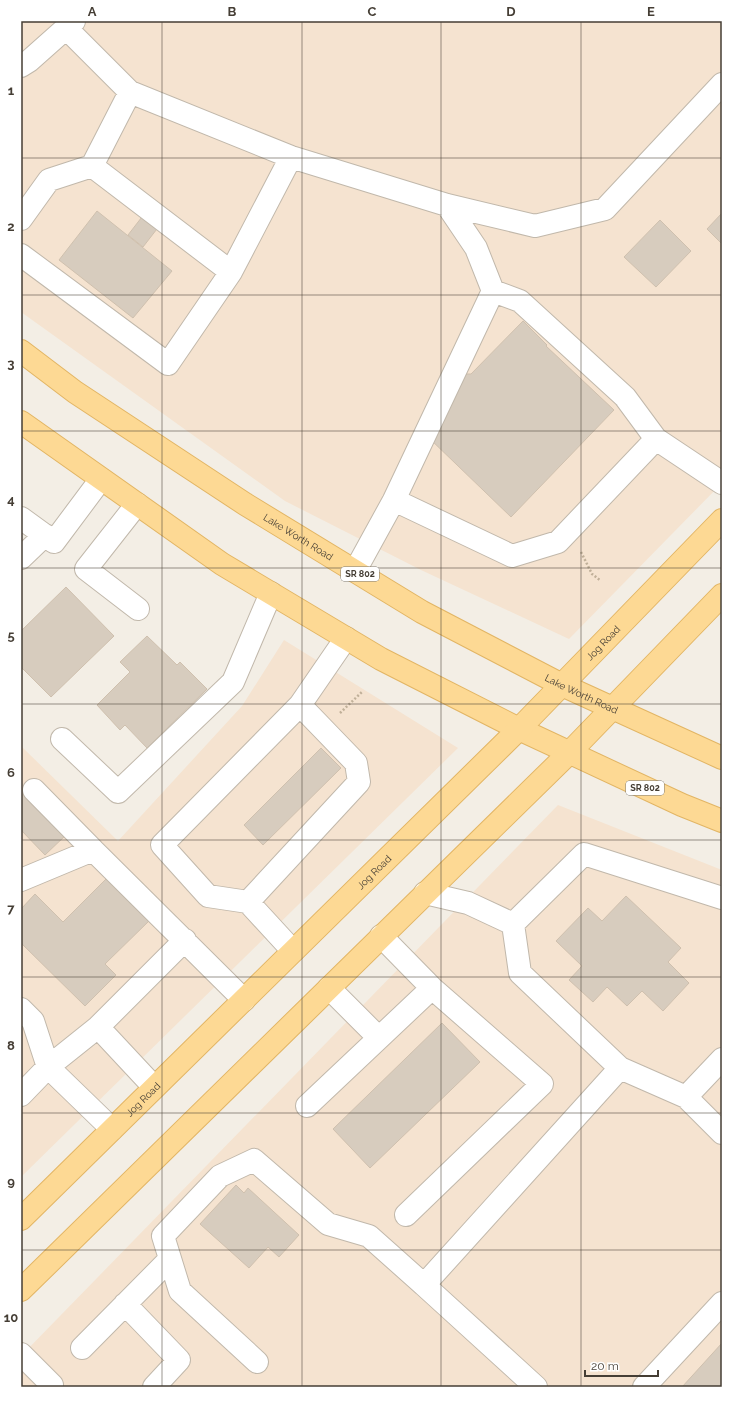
<svg xmlns="http://www.w3.org/2000/svg" width="743" height="1408" viewBox="0 0 743 1408" font-family="Raleway,sans-serif">
<style>
.commercial{fill:#f5e3d0}
.building{fill:#d7ccbe;stroke:#cfc0ae}
.lines{fill:none;stroke-linecap:round;stroke-linejoin:round}
.minor-casing{stroke:#c1b8ab;stroke-width:24}
.major-casing{stroke:#e2b564;stroke-width:24}
.path{stroke:#c0b099;stroke-width:2.5;stroke-dasharray:2 2;stroke-linecap:butt}
.minor{stroke:#fff;stroke-width:22}
.major{stroke:#fdd994;stroke-width:22}
.grid{fill:none;stroke:#453e35;stroke-width:1;stroke-opacity:0.55}
.labels{text-anchor:middle;stroke-width:3.5;stroke-linejoin:round;paint-order:stroke}
.shield{fill:#fff;stroke:#7d7872;stroke-width:1}
.shield-label{font-size:9px;font-weight:bold;fill:#453e35}
.street-label{font-size:10px;fill:#453e35;stroke:#fff}
.neatline{fill:none;stroke:#453e35;stroke-width:1.5}
.grid-label{font-size:13px;text-anchor:middle;font-weight:bold;fill:#453e35}
</style>
<rect width="100%" height="100%" fill="#f3eee5"/>
<path class="commercial" d="M21,21h701v462l-153,156 -148,-69 -136,-69 -264,-189z
M284,640l174,108 -437,429v-431l97,95 124,-135z
M558,805l164,65v517h-701v-31z"/>
<path class="building" d="M97,211l75,60 -39,47 -74,-58z
M145,213l15,12 -17,22 -15,-12z
M722,213v31l-15,-15z
M660,220l31,31 -35,36 -32,-30z
M523,321l24,24 -1,1 68,64 -103,107 -82,-79 37,-64h5z
M66,587l48,49 -63,61 -30,-30v-36z
M147,636l30,29 3,-3 27,27 -60,59 -22,-23 -5,5 -23,-25 33,-33 -10,-10z
M321,748l20,20 -78,77 -19,-20z
M25,790l42,44 -22,21 -24,-25v-36z
M107,878l43,42 -45,44 11,11 -31,31 -64,-63v-34l14,-15 28,28z
M626,896l55,52 -13,14 21,21 -26,28 -21,-20 -15,15 -20,-19 -14,15 -24,-22 13,-14 -26,-25 32,-33 14,13z
M442,1023l38,39 -110,106 -37,-39z
M236,1185l8,8 4,-5 51,47 -20,22 -11,-10 -19,21 -49,-44z
M722,1343v44h-40z"/>
<g class="lines">
<defs>
<path id="minor" d="M66,28l64,64 161,65 156,48 88,21 70,-17 117,-125
M21,66l8,-5 45,-40
M92,166l139,106
M447,205l29,43 17,43
M21,219l28,-39 43,-14 38,-74
M21,255l147,109 63,-92 60,-115
M394,500l99,-209 27,10 105,96 31,42 66,44
M137,504l-51,65 52,40
M21,518l33,24 47,-63
M21,558l24,-23
M355,571l39,-71 118,56 46,-14 98,-103
M62,739l56,53 115,-110 38,-89
M34,790l59,60
M21,880l72,-30 151,150
M425,893l43,10 45,21 71,-70 138,44
M248,902l111,-120 -3,-19 -56,-58
M513,924l7,49 100,95 66,29 36,-38
M381,936l51,52 110,96 -136,131
M293,951l-45,-49 -40,-6 -46,-51 138,-140 46,-67
M329,988l50,50
M21,1009l12,12 15,46 50,-40
M154,1087l-56,-60 87,-87
M21,1095l27,-28 64,62
M686,1097l36,36
M307,1106l125,-118
M125,1304l54,56 -25,27
M82,1348l88,-89
M21,1354l31,31
M257,1362l-77,-71 -17,-55 57,-60 34,-16 74,64 41,12 55,49
M536,1387l-112,-102 196,-217
M644,1387l78,-84"/>
<g id="major">
<path id="s1" d="M21,351l54,41 170,112 177,108 140,73 160,73"/>
<path d="M21,422l201,142 159,95 138,70 163,76 40,16"/>
<path id="s2" d="M21,1219l498,-490 203,-209"/>
<path d="M21,1290l548,-537 153,-158"/>
</g>
</defs>
<use href="#minor" class="minor-casing"/>
<use href="#major" class="major-casing"/>
<path class="path" d="M581,552l11,22 9,7
M340,713l23,-22"/>
<use href="#minor" class="minor"/>
<use href="#major" class="major"/>
</g>
<path class="grid" d="M162,21v1366M302,21v1366M441,21v1366M581,21v1366M21,158h701M21,295h701M21,431h701M21,568h701M21,704h701M21,840h701M21,977h701M21,1113h701M21,1250h701"/>
<g class="labels">
<g class="shield">
<rect x="341" y="567" width="38" height="14" rx="3"/>
<rect x="626" y="781" width="38" height="14" rx="3"/>
</g>
<g class="shield-label">
<text x="360" y="577">SR 802</text>
<text x="645" y="791">SR 802</text>
</g>
<g class="street-label">
<text dy="4" stroke="none"><textPath href="#s1" startOffset="334">Lake Worth Road</textPath></text>
<text dy="4" stroke="none"><textPath href="#s2" startOffset="819">Jog Road</textPath></text>
<text dy="4" stroke="none"><textPath href="#s1" startOffset="658">Lake Worth Road</textPath></text>
<text dy="4" stroke="none"><textPath href="#s2" startOffset="495">Jog Road</textPath></text>
<text dy="4" stroke="none"><textPath href="#s2" startOffset="171">Jog Road</textPath></text>
</g>
</g>
<rect width="743" height="1408" fill="none" stroke="#ffffff" stroke-width="44"/>
<path d="M585 1370v6h73v-6" fill="none" stroke="#453e35" stroke-width="2"/>
<text x="591" y="1370" font-size="12" fill="#453e35" stroke="#ffffff" stroke-width="3" paint-order="stroke">20 m</text>
<rect x="22" y="22" width="699" height="1364" class="neatline"/>
<g class="grid-label">
<text x="92" y="16">A</text>
<text x="232" y="16">B</text>
<text x="372" y="16">C</text>
<text x="511" y="16">D</text>
<text x="651" y="16">E</text>
<text x="11" y="95">1</text>
<text x="11" y="231">2</text>
<text x="11" y="368">3</text>
<text x="11" y="504">4</text>
<text x="11" y="640">5</text>
<text x="11" y="777">6</text>
<text x="11" y="913">7</text>
<text x="11" y="1050">8</text>
<text x="11" y="1186">9</text>
<text x="11" y="1322">10</text>
</g>
</svg>
